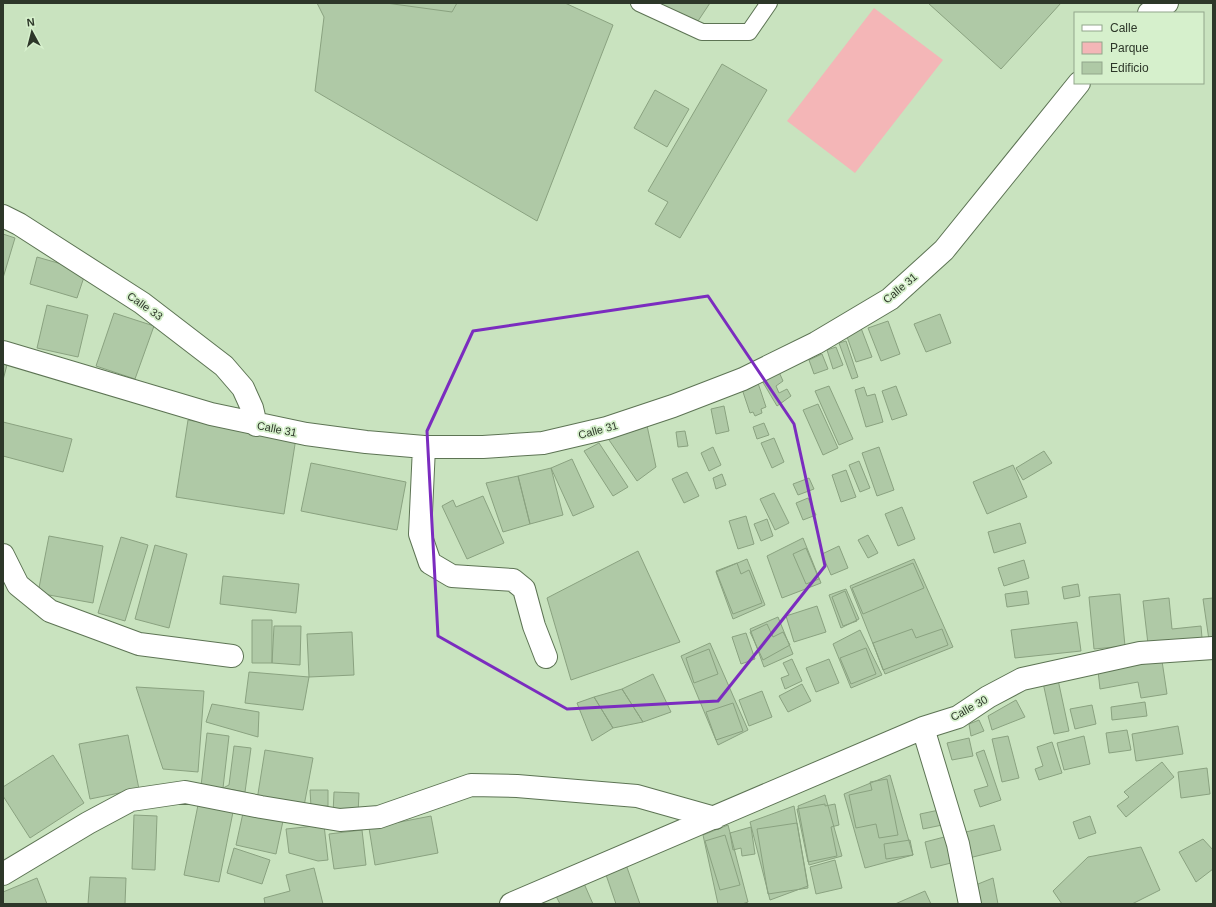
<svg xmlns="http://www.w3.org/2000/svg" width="1216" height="907" viewBox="0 0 1216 907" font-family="Arial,sans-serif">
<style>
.green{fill:#f4b6b7}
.building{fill:#afc9a6;stroke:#8aa280}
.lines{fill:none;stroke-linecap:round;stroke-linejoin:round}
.lane-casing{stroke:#5d7454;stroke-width:18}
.street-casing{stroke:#5d7454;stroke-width:24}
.lane{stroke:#fff;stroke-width:16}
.street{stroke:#fff;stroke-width:22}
.marked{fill:none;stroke:#7b2cbf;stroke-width:3;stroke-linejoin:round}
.labels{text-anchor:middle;stroke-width:3.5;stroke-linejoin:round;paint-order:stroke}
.street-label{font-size:11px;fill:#2d3729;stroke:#d6f0cc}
</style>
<rect width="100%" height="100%" fill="#c9e3bf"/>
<path class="green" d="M874,8l69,52 -88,113 -68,-52z"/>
<path class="building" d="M317,3h248l48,22 -76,196 -222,-130 9,-74z
M386,3h71l-5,9z
M652,3h58l-14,21z
M928,3h133l-60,66z
M722,64l45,26 -87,148 -25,-14 13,-22 -20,-11z
M655,90l34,19 -22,38 -33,-19z
M3,234l12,4 -12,40z
M37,257l49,14 -9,27 -47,-14z
M47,305l41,10 -10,42 -41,-9z
M114,313l40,13 -19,53 -39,-13z
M940,314l11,29 -25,9 -12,-28z
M888,321l12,33 -19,7 -13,-33z
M861,328l11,29 -16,5 -10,-28z
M846,341l12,36 -6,2 -13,-36z
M836,347l7,18 -10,4 -6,-19z
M822,354l6,15 -14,5 -5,-14z
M3,359l5,2 -5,19z
M779,372l4,9 -7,5 3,7 8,-4 4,7 -14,10 -16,-27z
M758,383l8,24 -5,2 1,4 -7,3 -2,-4 -3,1 -8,-24z
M829,386l24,53 -14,6 -24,-54z
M896,386l11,29 -15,5 -10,-29z
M864,387l3,9 8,-2 8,28 -17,5 -11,-37z
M818,404l20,44 -15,7 -20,-45z
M724,406l5,25 -13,3 -5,-25z
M188,420l108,18 -12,76 -108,-17z
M646,421l10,46 -19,14 -30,-44z
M3,422l69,17 -9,33 -60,-16z
M764,423l5,12 -12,4 -4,-12z
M685,431l3,15 -10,1 -2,-15z
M774,438l10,24 -12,6 -11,-25z
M599,443l29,44 -15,9 -29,-45z
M713,447l8,18 -12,6 -8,-18z
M879,447l15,43 -17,6 -15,-43z
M1044,451l8,12 -29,17 -7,-12z
M572,459l22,48 -21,9 -22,-48z
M859,461l11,27 -10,4 -11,-27z
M311,463l95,19 -9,48 -96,-19z
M1013,465l14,32 -40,17 -14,-32z
M551,468l12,47 -33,9 -12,-48z
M846,470l10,27 -15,5 -9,-27z
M687,472l12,24 -15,7 -12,-24z
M722,474l4,11 -10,4 -3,-11z
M518,476l12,48 -27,8 -17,-49z
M809,478l5,11 -16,6 -5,-11z
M774,493l15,30 -14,7 -15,-31z
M483,496l21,47 -37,16 -25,-53 11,-6 3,7z
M808,498l8,17 -13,5 -7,-17z
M902,507l13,32 -17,7 -13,-32z
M746,516l8,28 -16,5 -9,-28z
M767,519l6,17 -12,5 -7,-17z
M1020,523l6,20 -32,10 -6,-21z
M868,535l10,18 -10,5 -10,-18z
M49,536l54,10 -10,57 -55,-10z
M121,537l27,8 -23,76 -27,-8z
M803,538l18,45 -39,15 -15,-42z
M155,545l32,9 -18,74 -34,-9z
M839,546l9,22 -17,7 -9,-21z
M806,548l13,31 -13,5 -13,-30z
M638,551l42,91 -109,38 -24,-82z
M747,559l18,46 -32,14 -17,-47z
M914,559l39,88 -68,27 -35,-88z
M1024,560l5,18 -25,8 -6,-18z
M737,563l4,11 8,-4 13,33 -29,11 -17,-43z
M913,563l11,25 -61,26 -11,-26z
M223,576l76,8 -3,29 -76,-9z
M1078,584l2,12 -16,3 -2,-12z
M846,589l13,30 -18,9 -12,-33z
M845,591l12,30 -14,5 -11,-29z
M1027,591l2,13 -22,3 -2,-13z
M1120,594l5,52 -31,3 -5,-52z
M1169,598l3,31 29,-3 1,12 -54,6 -5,-43z
M1213,598v41l-4,1 -6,-41z
M817,606l9,26 -32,10 -8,-26z
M778,617l15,37 -29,13 -14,-38z
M252,620h20v43h-20z
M1077,622l4,29 -66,7 -4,-28z
M767,624l6,13 10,-5 7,13 -27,15 -13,-28z
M274,626h27l-1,39 -28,-2z
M912,629l4,9 26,-9 6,16 -65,25 -10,-27z
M860,630l22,45 -31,13 -18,-44z
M352,632l2,43 -45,2 -2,-43z
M746,633l9,26 -14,5 -9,-27z
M710,643l38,87 -30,15 -37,-89z
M866,648l10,26 -25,10 -11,-26z
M709,649l9,25 -24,9 -8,-25z
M792,659l10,22 -17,8 -4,-11 8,-3 -6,-12z
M829,659l10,24 -23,9 -10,-24z
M1162,661l5,33 -26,4 -3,-16 -38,7 -2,-18z
M249,672l60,5 -6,33 -58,-7z
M653,674l18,38 -28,10 -21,-33z
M1057,675l12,56 -15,3 -12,-56z
M802,684l9,17 -23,11 -9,-16z
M136,687l68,4 -6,81 -35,-3z
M622,689l21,33 -30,6 -19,-31z
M762,691l10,26 -23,9 -10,-26z
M594,697l19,31 -21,13 -15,-38z
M1016,700l9,17 -33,13 -4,-14z
M1145,702l2,14 -35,4 -1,-13z
M733,703l10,28 -27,9 -10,-28z
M212,704l47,8 -1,25 -52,-15z
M1092,705l4,19 -21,5 -5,-20z
M979,720l5,11 -13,5 -2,-12z
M1178,726l5,28 -47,7 -4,-27z
M1127,730l4,20 -22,3 -3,-20z
M207,733l22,3 -6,52 -22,-2z
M128,735l11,54 -49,10 -11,-55z
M1008,736l11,42 -17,4 -10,-43z
M1084,736l6,28 -26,6 -7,-27z
M969,738l4,18 -21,4 -5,-17z
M1052,742l10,31 -23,7 -4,-11 8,-3 -6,-19z
M234,746l17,2 -6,44 -22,-4 6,-3z
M265,750l48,8 -9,48 -47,-6z
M984,750l17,50 -21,7 -6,-17 14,-4 -12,-33z
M53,755l31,48 -54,35 -27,-42v-9z
M1162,762l12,15 -48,40 -9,-11 12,-9 -5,-5z
M1207,768l3,26 -29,4 -3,-26z
M890,775l23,80 -48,13 -21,-74z
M887,779l11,56 -19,3 -3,-14 -20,4 -7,-33 23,-5 -2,-8z
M310,790h18v16l-17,1z
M334,792l25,1 -1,21h-25z
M825,795l17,61 -33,9 -11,-59z
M825,804v2l10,-2 4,21 -8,2 6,29 -29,6 -11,-53z
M198,805l35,7 -14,70 -35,-7z
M794,806l14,80 -38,14 -20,-78z
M944,809l3,15 -24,5 -3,-15z
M243,813l40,8 -7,33 -40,-9z
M134,815l23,1 -2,54 -23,-1z
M431,816l7,37 -63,12 -6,-37z
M1090,816l6,17 -17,6 -6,-17z
M797,823l11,65 -40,6 -11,-65z
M324,825l4,35 -10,1 -29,-8 -3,-24z
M728,825l20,77 -6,2h-24l-15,-69z
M994,825l7,25 -36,9 -7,-25z
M751,827l4,27 -13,2 -1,-8 -8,2 -3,-17z
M362,830l4,35 -32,4 -5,-35z
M725,835l15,50 -20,5 -15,-49z
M952,835l7,26 -28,7 -6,-26z
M1203,839l10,11v19l-17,13 -17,-30z
M910,840l3,15 -27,4 -2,-15z
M1141,847l19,43 -28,14h-70l-9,-13 35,-34z
M234,848l36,12 -8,24 -35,-11z
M624,859l16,45h-24l-13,-38z
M835,860l7,28 -26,6 -6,-27z
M314,868l9,36h-58l-1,-6 26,-7 -4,-16z
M90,877l36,1 -1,26h-37z
M37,878l10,26h-44v-12z
M993,878l5,26h-18l-2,-20z
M582,879l11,25h-33l-6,-12z
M925,891l6,13h-36z"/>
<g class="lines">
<defs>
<path id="lane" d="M639,3l63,29h47l20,-29"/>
<path id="street" d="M1149,13l18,-10
M3,216l16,8 123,79 82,63 19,22 9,20 4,17
M3,352l208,62 95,20 60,8 58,5h59l60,-4 64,-15 66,-22 70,-27 73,-36 74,-44 54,-49 135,-167
M424,447l-4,87 10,29 22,13 61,4 11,9 10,37 12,31
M3,555l15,30 32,26 89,33 93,12
M923,728l35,116 12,60
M3,874l85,-51 43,-23 54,-8 76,15 79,13 39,-3 92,-32 46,1 120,10 78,22
M511,904l412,-176 35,-11 30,-20 34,-18 118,-26 73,-5"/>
</defs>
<use href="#lane" class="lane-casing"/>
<use href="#street" class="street-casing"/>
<use href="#lane" class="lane"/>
<use href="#street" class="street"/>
</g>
<path class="marked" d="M708,296l86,128 31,142 -107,135 -151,8 -129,-73 -11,-205 46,-100z"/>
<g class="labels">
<g class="street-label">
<text transform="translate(900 288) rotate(-40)" y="4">Calle 31</text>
<text transform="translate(145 306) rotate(35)" y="4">Calle 33</text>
<text transform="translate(277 429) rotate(11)" y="4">Calle 31</text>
<text transform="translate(598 430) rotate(-15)" y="4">Calle 31</text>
<text transform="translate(969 708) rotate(-29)" y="4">Calle 30</text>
</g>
</g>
<rect width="1216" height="907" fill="none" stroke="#2d3729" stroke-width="8"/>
<rect x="1074" y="12" width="130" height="72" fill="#d6f0cc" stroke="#92a68b"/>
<rect x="1082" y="25" width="20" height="6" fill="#ffffff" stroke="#92a68b"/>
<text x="1110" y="32" font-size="12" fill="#2d3729">Calle</text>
<rect x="1082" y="42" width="20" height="12" fill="#f4b6b7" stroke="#92a68b"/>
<text x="1110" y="52" font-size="12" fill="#2d3729">Parque</text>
<rect x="1082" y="62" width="20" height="12" fill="#afc9a6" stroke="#92a68b"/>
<text x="1110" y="72" font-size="12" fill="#2d3729">Edificio</text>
<g transform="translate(32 32) rotate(353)" stroke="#d6f0cc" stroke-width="3" paint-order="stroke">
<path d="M0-3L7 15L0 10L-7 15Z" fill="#2d3729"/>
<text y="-6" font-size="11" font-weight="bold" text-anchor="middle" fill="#2d3729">N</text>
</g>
</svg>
